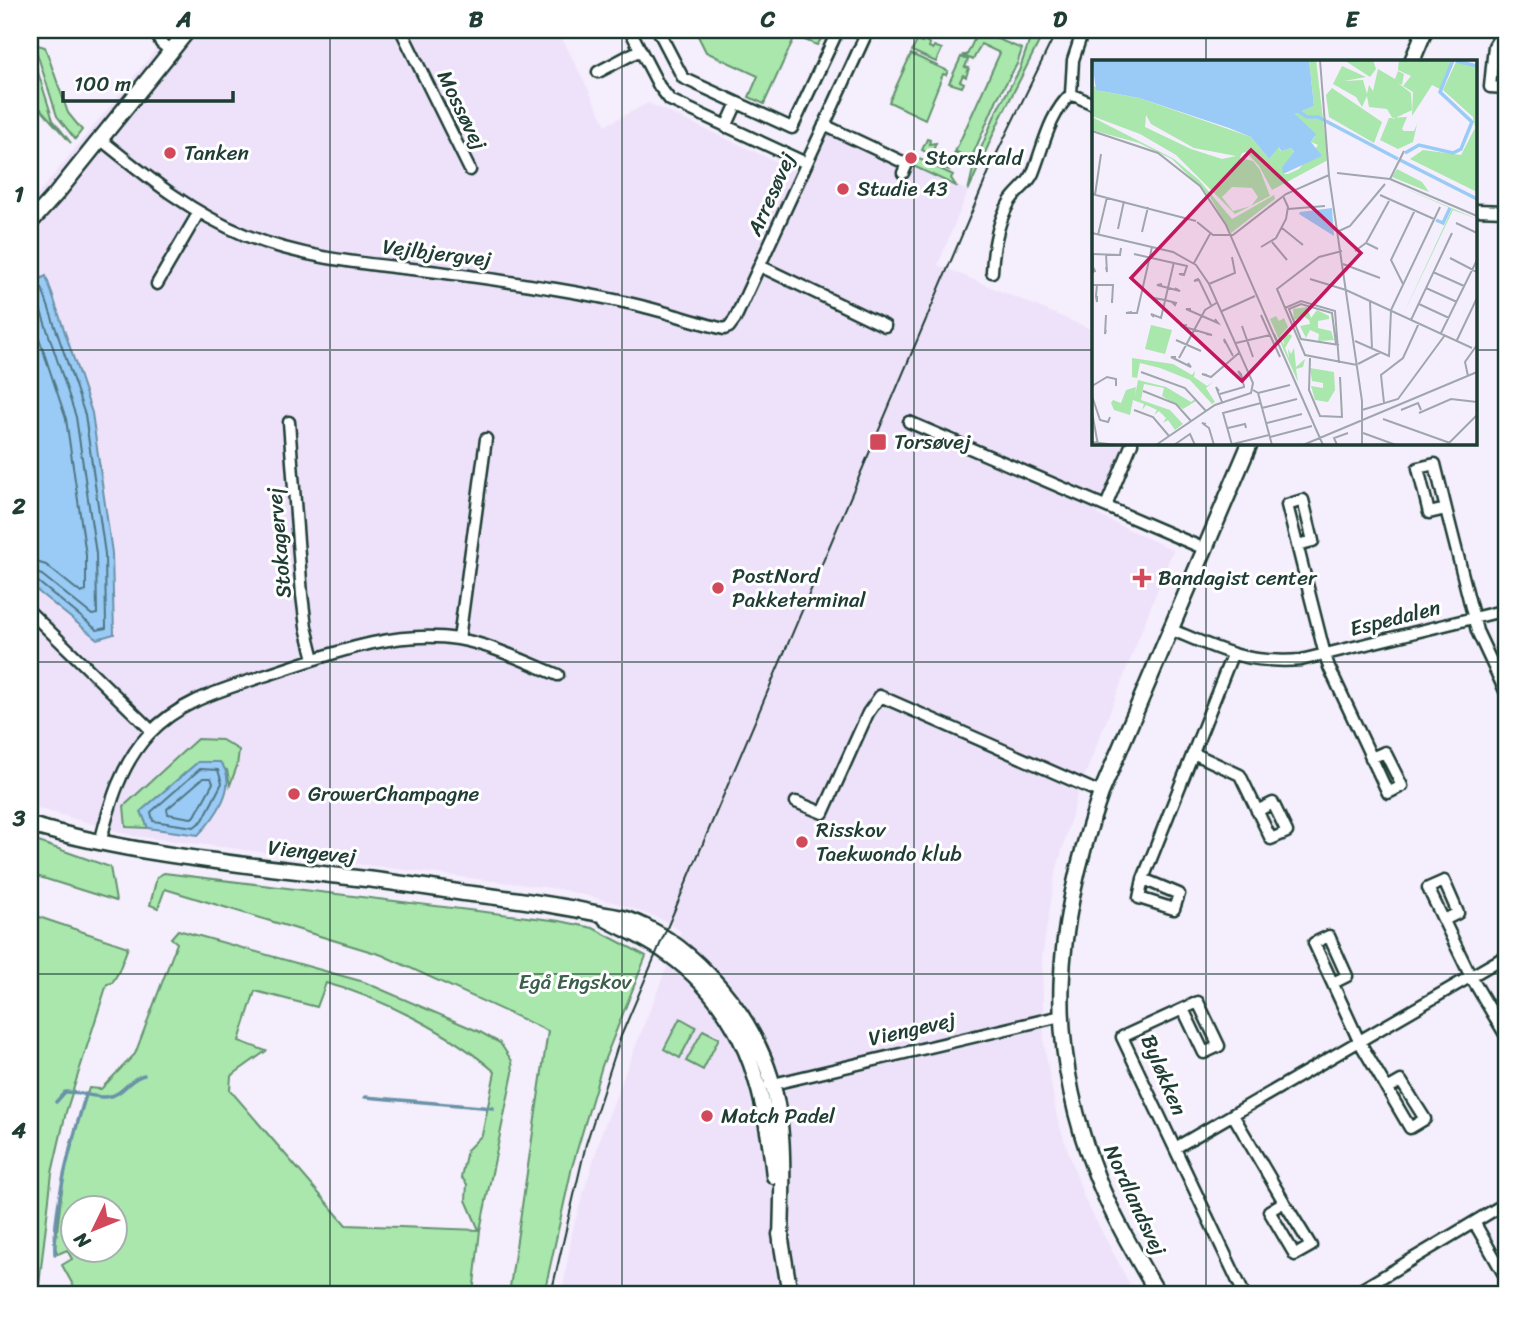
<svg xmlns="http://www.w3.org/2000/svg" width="1536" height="1324" viewBox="0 0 1536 1324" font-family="Sriracha,sans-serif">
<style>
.built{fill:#eee2fa}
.green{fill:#a9e7ad;stroke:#649270;stroke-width:2;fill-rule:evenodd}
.water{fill:#9acbf6;stroke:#6992a8;stroke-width:2}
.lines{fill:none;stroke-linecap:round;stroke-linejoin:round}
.shore{stroke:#507682;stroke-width:2}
.stream{stroke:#6992a8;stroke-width:3.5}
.street-casing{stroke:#1f3d34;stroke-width:15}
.secondary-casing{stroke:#1f3d34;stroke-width:19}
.street{stroke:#fff;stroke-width:10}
.secondary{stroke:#fff;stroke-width:14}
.tram{stroke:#1f3d34;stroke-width:2}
.grid{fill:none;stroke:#1f3d34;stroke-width:2;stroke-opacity:0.55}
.poi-dot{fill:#d1495b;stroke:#fff;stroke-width:2.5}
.labels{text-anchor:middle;stroke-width:6;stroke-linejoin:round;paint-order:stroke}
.street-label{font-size:21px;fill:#1f3d34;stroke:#fff}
.poi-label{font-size:21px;fill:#1f3d34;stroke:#fff;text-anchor:start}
.park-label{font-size:21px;fill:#3b5f4c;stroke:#fff}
.inset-river{fill:none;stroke:#9acbf6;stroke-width:3.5}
.inset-road{fill:none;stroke:#9fa7ac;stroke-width:2}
.view{fill:#c2185b;fill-opacity:0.15;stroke:#c2185b;stroke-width:3.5}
.inset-edge{fill:none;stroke:#1f3d34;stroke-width:3.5}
.neatline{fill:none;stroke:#1f3d34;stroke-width:2.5}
.grid-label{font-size:23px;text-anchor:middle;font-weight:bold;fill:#1f3d34}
</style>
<rect width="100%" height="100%" fill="#f5eefc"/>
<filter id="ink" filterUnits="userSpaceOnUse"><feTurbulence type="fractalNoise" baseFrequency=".0143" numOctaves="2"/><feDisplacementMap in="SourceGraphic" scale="14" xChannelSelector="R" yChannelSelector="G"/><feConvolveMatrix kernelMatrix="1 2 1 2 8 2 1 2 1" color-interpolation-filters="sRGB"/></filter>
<g filter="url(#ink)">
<path class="built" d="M159,30h399l48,95 42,-22 158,72 16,-34 3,-4 7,-1 65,30 2,6 12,-7 57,26 -30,74 155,65v113h35l-30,72 75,35 -96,246 -22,80 -13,81 2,87 13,74 27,80 51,96h-573l11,-66 29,-96 79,-201 -20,-12 -44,-16 -58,-14 -425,-53 -104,-30v-602l133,-163z"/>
<path class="green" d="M695,30h129l3,1 -10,14 -22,-9 -31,68 -15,-7 9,-21 -52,-24z
M1037,30h8l-45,89 -32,72 6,-26 23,-55 22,-39 10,-29z
M978,31l44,18 -5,15 -20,35 -29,67 -9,-4 3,-7 -5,-3 -8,18 -22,-10 3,-6 -8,-4 5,-11 3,1 -1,4 7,-1 -5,12 19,8 50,-110 -19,-9 -8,16 -11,-5h5z
M924,40l6,4 -1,3 4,2 1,-3 8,3 -6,13 -24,-11 5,-10 5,2z
M34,44l11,3 23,66 14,17 -7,9 -18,-23z
M30,47l23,73 18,23 -34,-38 -7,2z
M911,54l37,17 -2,4 -3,-1 -18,45 -36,-17z
M961,57l7,3 -3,7 4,1 -3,9 -3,-2 -3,6 4,2 -2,4 -13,-4z
M915,157l38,18 -2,3 5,8 -45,-21z
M197,739l25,1 17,10 -2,16 -7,19 -3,-15 -29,-8 -57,49 7,17 -22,-1 -2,-21z
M30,839l80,28 6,34 -86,-27z
M164,873l396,48 33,7 53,28 -44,110 -30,101 -28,127h-35l39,-263 -166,-76 -217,-66 -7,19 -8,-3 7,-28z
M30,914l98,33 -10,26 -6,10 -5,1 -41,128 -14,61 -14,121h-8z
M178,930l186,52 116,50 20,11 12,18 1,12 -33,157 -7,64h-395l-16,-29 10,-6 -5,-9 -9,4 -3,-6 7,-59 8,-43 19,-58 12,1 34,-35 42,-111 -6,-5zM326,983c56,15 125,50 169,89l-13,63 -15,15 -6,27 6,7 -1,16 13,30 -133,-5 -116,-135 1,-14 35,-25 -27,-10 16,-50 62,16zM74,1208h42v42h-42z
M680,1018l16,9 -16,31 -16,-9z
M703,1030l16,8 -16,32 -17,-9z"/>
<path class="water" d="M46,276l46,137 20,140 2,81 -17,5 -67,-54v-301z
M198,762h22c20,22 -5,56 -22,73l-50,-7 -7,-17z"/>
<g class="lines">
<path class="shore" d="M30,288l9,-2 3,2 43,127 20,139 1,74 -9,2 -60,-49 -7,-1
M30,297l7,2 39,118 20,137 1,60 -5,1 -50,-40 -12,-4
M30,311l36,108 20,136v36l-5,2 -35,-28 -16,-5
M200,769l18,1 4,13 -19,37 -9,7 -41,-6 -2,-9z
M203,778h8l2,5 -18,33 -4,2 -23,-4 -1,-5z"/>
<path class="stream" d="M365,1097l128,11
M56,1102l9,-10c16,-1 37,10 51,2 11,-6 15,-16 28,-19
M55,1254c-2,-49 17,-113 31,-160"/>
<defs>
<path id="street" d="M155,30l6,13 10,8
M401,30l69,140
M630,30l29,56 11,14 136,63
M658,30l25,48 109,50 46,-98
M1504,30l-10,16 -4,41 16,1
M598,72l42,-22
M1071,94l2,-34 10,-30
M824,125l83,39 -4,9
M726,127l11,-24
M99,138c46,37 90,74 146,97 71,29 149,30 224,41 56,8 113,16 168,29 30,7 58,17 87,24l5,-2 6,-8 133,-289
M1475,210l31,1
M760,266l125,60
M992,272c1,-23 5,-48 17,-69 6,-11 19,-18 24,-30 11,-28 16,-58 38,-79l22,10
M157,284l42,-72
M289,422l13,173 4,32 8,32
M909,422l296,127
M1106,506l26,-63
M1446,509l-11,-45 -17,4 11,45 17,-4 31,122 29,62
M1297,545l16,-4 -10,-41 -16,5 38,150 4,12 59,126 14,-7 -17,-34 -14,6
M30,612l122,119
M1170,629c50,21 75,35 131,31l205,-50
M459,639l27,-200
M1193,753l47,22 31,64 16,-7 -14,-29 -16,8
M796,802l27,11 45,-100 12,-17 221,97
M100,843c10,-40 21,-79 49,-109 31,-34 77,-45 118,-59 61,-20 125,-46 191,-36 34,6 68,23 100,36
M1143,879l36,15 -5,15 -35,-11 4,-19 89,-224
M1444,920l14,-7 -14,-32 -16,7 43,89 35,59
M1333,983l14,-7 -18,-40 -15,7 45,98 51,87 15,-9 -24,-38 -14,8
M1183,1009l21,44 15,-7 -21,-44 -76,35 122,257
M769,1085l292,-69
M1233,1115l51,87 -15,9 26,44 16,-9 -27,-44
M1175,1148l331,-192
M1474,1222l32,56
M1354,1294l152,-91"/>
<path id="secondary" d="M1412,61l13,-31
M30,223l27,-30 131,-163
M30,825c104,30 211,39 318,52 39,4 78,10 116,16 44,5 88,11 131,20 10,2 21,3 31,6 60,20 115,83 138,140 24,58 18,122 17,183
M606,919c20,11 42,20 61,34 77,54 98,134 107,223
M780,1234l10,60
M1158,1294c-22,-38 -45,-76 -61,-117 -53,-135 -43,-250 4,-384l149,-350"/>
</defs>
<use href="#street" class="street-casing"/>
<use href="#secondary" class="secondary-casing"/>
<use href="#street" class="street"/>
<use href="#secondary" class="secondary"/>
<path class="tram" d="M551,1294l35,-150 35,-108 375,-881 61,-125"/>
</g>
</g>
<path class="grid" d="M330,30v1264M622,30v1264M914,30v1264M1206,30v31M30,350h1063M1475,350h31M1206,443v851M30,662h1476M30,974h1476"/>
<g class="poi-dot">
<circle cx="170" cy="153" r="7"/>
<circle cx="911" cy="158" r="7"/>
<circle cx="843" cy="189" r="7"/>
<rect x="869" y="433" width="18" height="18" rx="3.5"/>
<path d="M1138.5 567.5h7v7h7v7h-7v7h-7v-7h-7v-7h7z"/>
<circle cx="718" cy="588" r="7"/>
<circle cx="294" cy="794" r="7"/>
<circle cx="802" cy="842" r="7"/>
<circle cx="707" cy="1116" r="7"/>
</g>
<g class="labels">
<g class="street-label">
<text transform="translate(462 110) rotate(64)" y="7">Mossøvej</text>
<text transform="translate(771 194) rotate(-66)" y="7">Arresøvej</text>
<text transform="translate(437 253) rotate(7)" y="7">Vejlbjergvej</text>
<text transform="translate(279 543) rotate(-95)" y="7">Stokagervej</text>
<text transform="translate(1395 618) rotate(-14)" y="7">Espedalen</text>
<text transform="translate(312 852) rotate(6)" y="7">Viengevej</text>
<text transform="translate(912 1029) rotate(-13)" y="7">Viengevej</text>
<text transform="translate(1164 1075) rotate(67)" y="7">Byløkken</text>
<text transform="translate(1135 1200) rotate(65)" y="7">Nordlandsvej</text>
</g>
<g class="poi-label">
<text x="184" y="160">Tanken</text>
<text x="925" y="165">Storskrald</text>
<text x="857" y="196">Studie 43</text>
<text x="894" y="449">Torsøvej</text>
<text x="732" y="583">PostNord<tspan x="732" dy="24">Pakketerminal</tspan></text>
<text x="1158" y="585">Bandagist center</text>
<text x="308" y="801">GrowerChampagne</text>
<text x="816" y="837">Risskov<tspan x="816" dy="24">Taekwondo klub</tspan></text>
<text x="721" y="1123">Match Padel</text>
</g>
<g class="park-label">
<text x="575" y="989">Egå Engskov</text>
</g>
</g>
<g transform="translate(1092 60)">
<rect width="385" height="385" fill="#f5eefc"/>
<path d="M217,0h7l12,100 -56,30 -13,-24 -13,-14 -4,1 -2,5 13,3 7,9 10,26 -35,18 -59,-59 -36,-21 -48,-18 2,-30 7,5 38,7 112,39 18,22 10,-13 1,5 11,-3 3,5 -11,13v8h5l11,-5 19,-24 -7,-3 4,-6 -20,-22 19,-8zM54,55l5,9 43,24 42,8 -14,3 -31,-10 -46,-22zM140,127l20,1 6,9 -7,9 -18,5 -11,-14zM252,0h29l3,9 -6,8zM307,0l53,1 -12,28 -8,-4 -20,31 1,-24 -10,-6 8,-10 -13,-6zM364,2l21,5v125l-67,-33 13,-9 38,5 14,-27 -2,-11 -30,-27zM250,6l24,11 -22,4 19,-1 4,14 2,-9 4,6 5,-22 17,10 3,-8 6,3 -2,11 -4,-2 13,10 1,17 -19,9 -6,-10 -18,-2 -2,-11 -5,11 -6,-10 -23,-13zM240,28l50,34 -8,21 -45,-26 -3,-22zM0,57l82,42 25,21 33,39 42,-24 1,4 -44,34 -21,-36 -38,-38 -33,-16 -47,-13zM315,57l-5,12 2,2h10l3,-7 -4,18 -15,7 -18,-9 9,-22zM305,109l25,13 7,10 -37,-15zM299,122l86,37 -24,-9 -50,105 49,-106zM215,247l4,11 6,-8 12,6v3l-11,2v7l13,3 3,9 -16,1 1,-7 -9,-4 -4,8 -6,-12 10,-2 -1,-4 -6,-4 -9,4 -1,-11zM184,256l3,5 5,-3 4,9 -8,9 4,10 -1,-10 7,-2 2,2 -7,12 4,10 -1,-9 3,5 3,-6 2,19 9,-8 -2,8 -7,2 2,13 -28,-63zM59,265l21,5 -7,24 -20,-5zM40,298l41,6 19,11 3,-4 -1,6 13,9 6,-4 -7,6 9,14 -3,2 -22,-24 -30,-12 -20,-5 -3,15 -5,-1zM218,308l24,4 1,18 -7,12 -13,-2 -4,-14 12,2v-5l-11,-2zM46,320l28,7 25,15 5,-4v3l-13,8 -21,-13 2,-8 -20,-4 -3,16 29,10 13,14 -8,6 -7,-10 -5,3 3,-5 -7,-7 -5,4 3,-5 -11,-5 -4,5 2,-6 -11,-4 -3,15 -16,-5 -3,-7 2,-3 8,3 5,-13 10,-3 -1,9z" fill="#a9e7ad" fill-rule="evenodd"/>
<path d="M0,0h217l5,46 -19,8 21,20 -5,8 11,14 -39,18 -1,-7 12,-15 -3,-4 -10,3 -2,-4 -10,12 -18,-22 -22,-9 -90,-30 -43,-8zM240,148l2,28 -35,-22 1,-2z" fill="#9acbf6"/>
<path class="inset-river" d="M364,1l21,5M206,51l9,6h11l80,42M313,93l14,-8 34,8 8,-4 11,-27 -32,-30 13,-32M308,100l77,39M344,160l7,3 7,-15"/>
<path class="inset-road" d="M228,0l9,116 33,225v44M0,71l66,22 42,33 26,39 51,117M245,113l53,6 87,37M298,119l14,-28M0,134l104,27M3,135l6,-41M288,135l54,24M196,149l37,-3M105,162l16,13h20l53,-41 43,-19M364,163l21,10M190,168l21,17M26,169l6,-28M247,171l11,-5 35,-42M50,172l6,-25M0,173l81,19 23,13 13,19 44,99 -2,10 -36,12 -59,40M6,175l9,-38M180,182l15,18M274,183l23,-42M169,187l15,-9 10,-19 2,-12 -5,-11M250,191l-23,6 -42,32 28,66 52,10M263,191l11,-8 12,6M0,194l28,1 1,-7M1,194v18l2,-1 -2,-4M42,194l53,12 -3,9 -5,-1h6M358,198l27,14M102,203l16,-29M251,204l37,14M14,207l1,5 -1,-18M341,212l31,14M218,219l36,11 126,58M107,220l-5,1 4,-2 1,1 12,25M70,224l-5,1 23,6 -5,-3M117,224l26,-11 -3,-16M311,224l-12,-24 24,-50M0,225h21l-1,18v-4M5,225l-1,11 1,6v-6M334,228l31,14M66,240l-4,-2 11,2 11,3 -1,2 -3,-3M278,242l2,47M327,244l30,14M193,248l16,-7 34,10 4,52M99,249h-5l32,14 -3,-4M130,251l33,-15M40,252l-6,1h11l15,-66M62,257l-3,-3 10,4 13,-56M319,260l41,-87M95,265l-6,1 31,9 -6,-1M150,266l11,31M14,270l-1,4 1,-19M349,273l36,-73M182,274l49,111M178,275l10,22M84,280l25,11M365,280l20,-42M263,281l34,15 2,-46 49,-103M133,283l-1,-4 9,17M144,283l34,-8 -9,-20M244,284l-4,-31 -31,-9 -12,5 12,30 38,6M84,297h-5l20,10 -3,-4M87,298l26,-48 13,-8M218,298l-1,32 11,26 22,1 -2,-40M266,304l23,-12M49,312l44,16 21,23M115,315l-5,-1 9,3 29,-25M376,316l-3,-14 12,-17M0,326l15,-9 9,2v7M161,330l5,3 14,52M51,331l33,13 15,17M127,331l-3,-4 6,15M166,333l32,-8M128,334l24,-7v-1l-3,-12 -3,-3 3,5M0,336l8,24 8,2 2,-5M292,343l-3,-28 22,-17 16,-35M170,348l35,-9M42,350l19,7 16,19M270,350l36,-11 47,-64M309,350l17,-7 3,7M0,352l6,33M327,353l32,-14 26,3M291,359l67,24M175,363l35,-9M114,364l-4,-1 7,5 5,17M136,368l17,-4 1,4M271,373l33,12M178,377l42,-11M0,382l24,3M82,385l16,-11 5,11M137,385l40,-10M140,385l-9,-32 38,-10M211,385l174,-73M245,385l-3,-7 14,-5M355,385l30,-30"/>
<path class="view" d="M159,90l110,103 -119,128 -111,-103z"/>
<rect width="385" height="385" class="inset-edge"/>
</g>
<rect width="1536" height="1324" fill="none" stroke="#fff" stroke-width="77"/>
<g transform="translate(94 1229) rotate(227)"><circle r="33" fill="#ffffff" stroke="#a5b1ae" stroke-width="2"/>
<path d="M0-5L12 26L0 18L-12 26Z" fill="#d1495b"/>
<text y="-10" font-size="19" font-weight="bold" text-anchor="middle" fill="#1f3d34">N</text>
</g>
<path d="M63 91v10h170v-10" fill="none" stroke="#1f3d34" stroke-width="3.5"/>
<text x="74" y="91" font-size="21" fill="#1f3d34" stroke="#ffffff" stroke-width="5" paint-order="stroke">100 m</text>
<rect x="38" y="38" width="1460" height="1248" class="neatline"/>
<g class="grid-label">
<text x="184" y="27">A</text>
<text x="476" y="27">B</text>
<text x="768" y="27">C</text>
<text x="1060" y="27">D</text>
<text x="1352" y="27">E</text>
<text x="19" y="202">1</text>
<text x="19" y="514">2</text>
<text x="19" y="826">3</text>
<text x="19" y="1138">4</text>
</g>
</svg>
